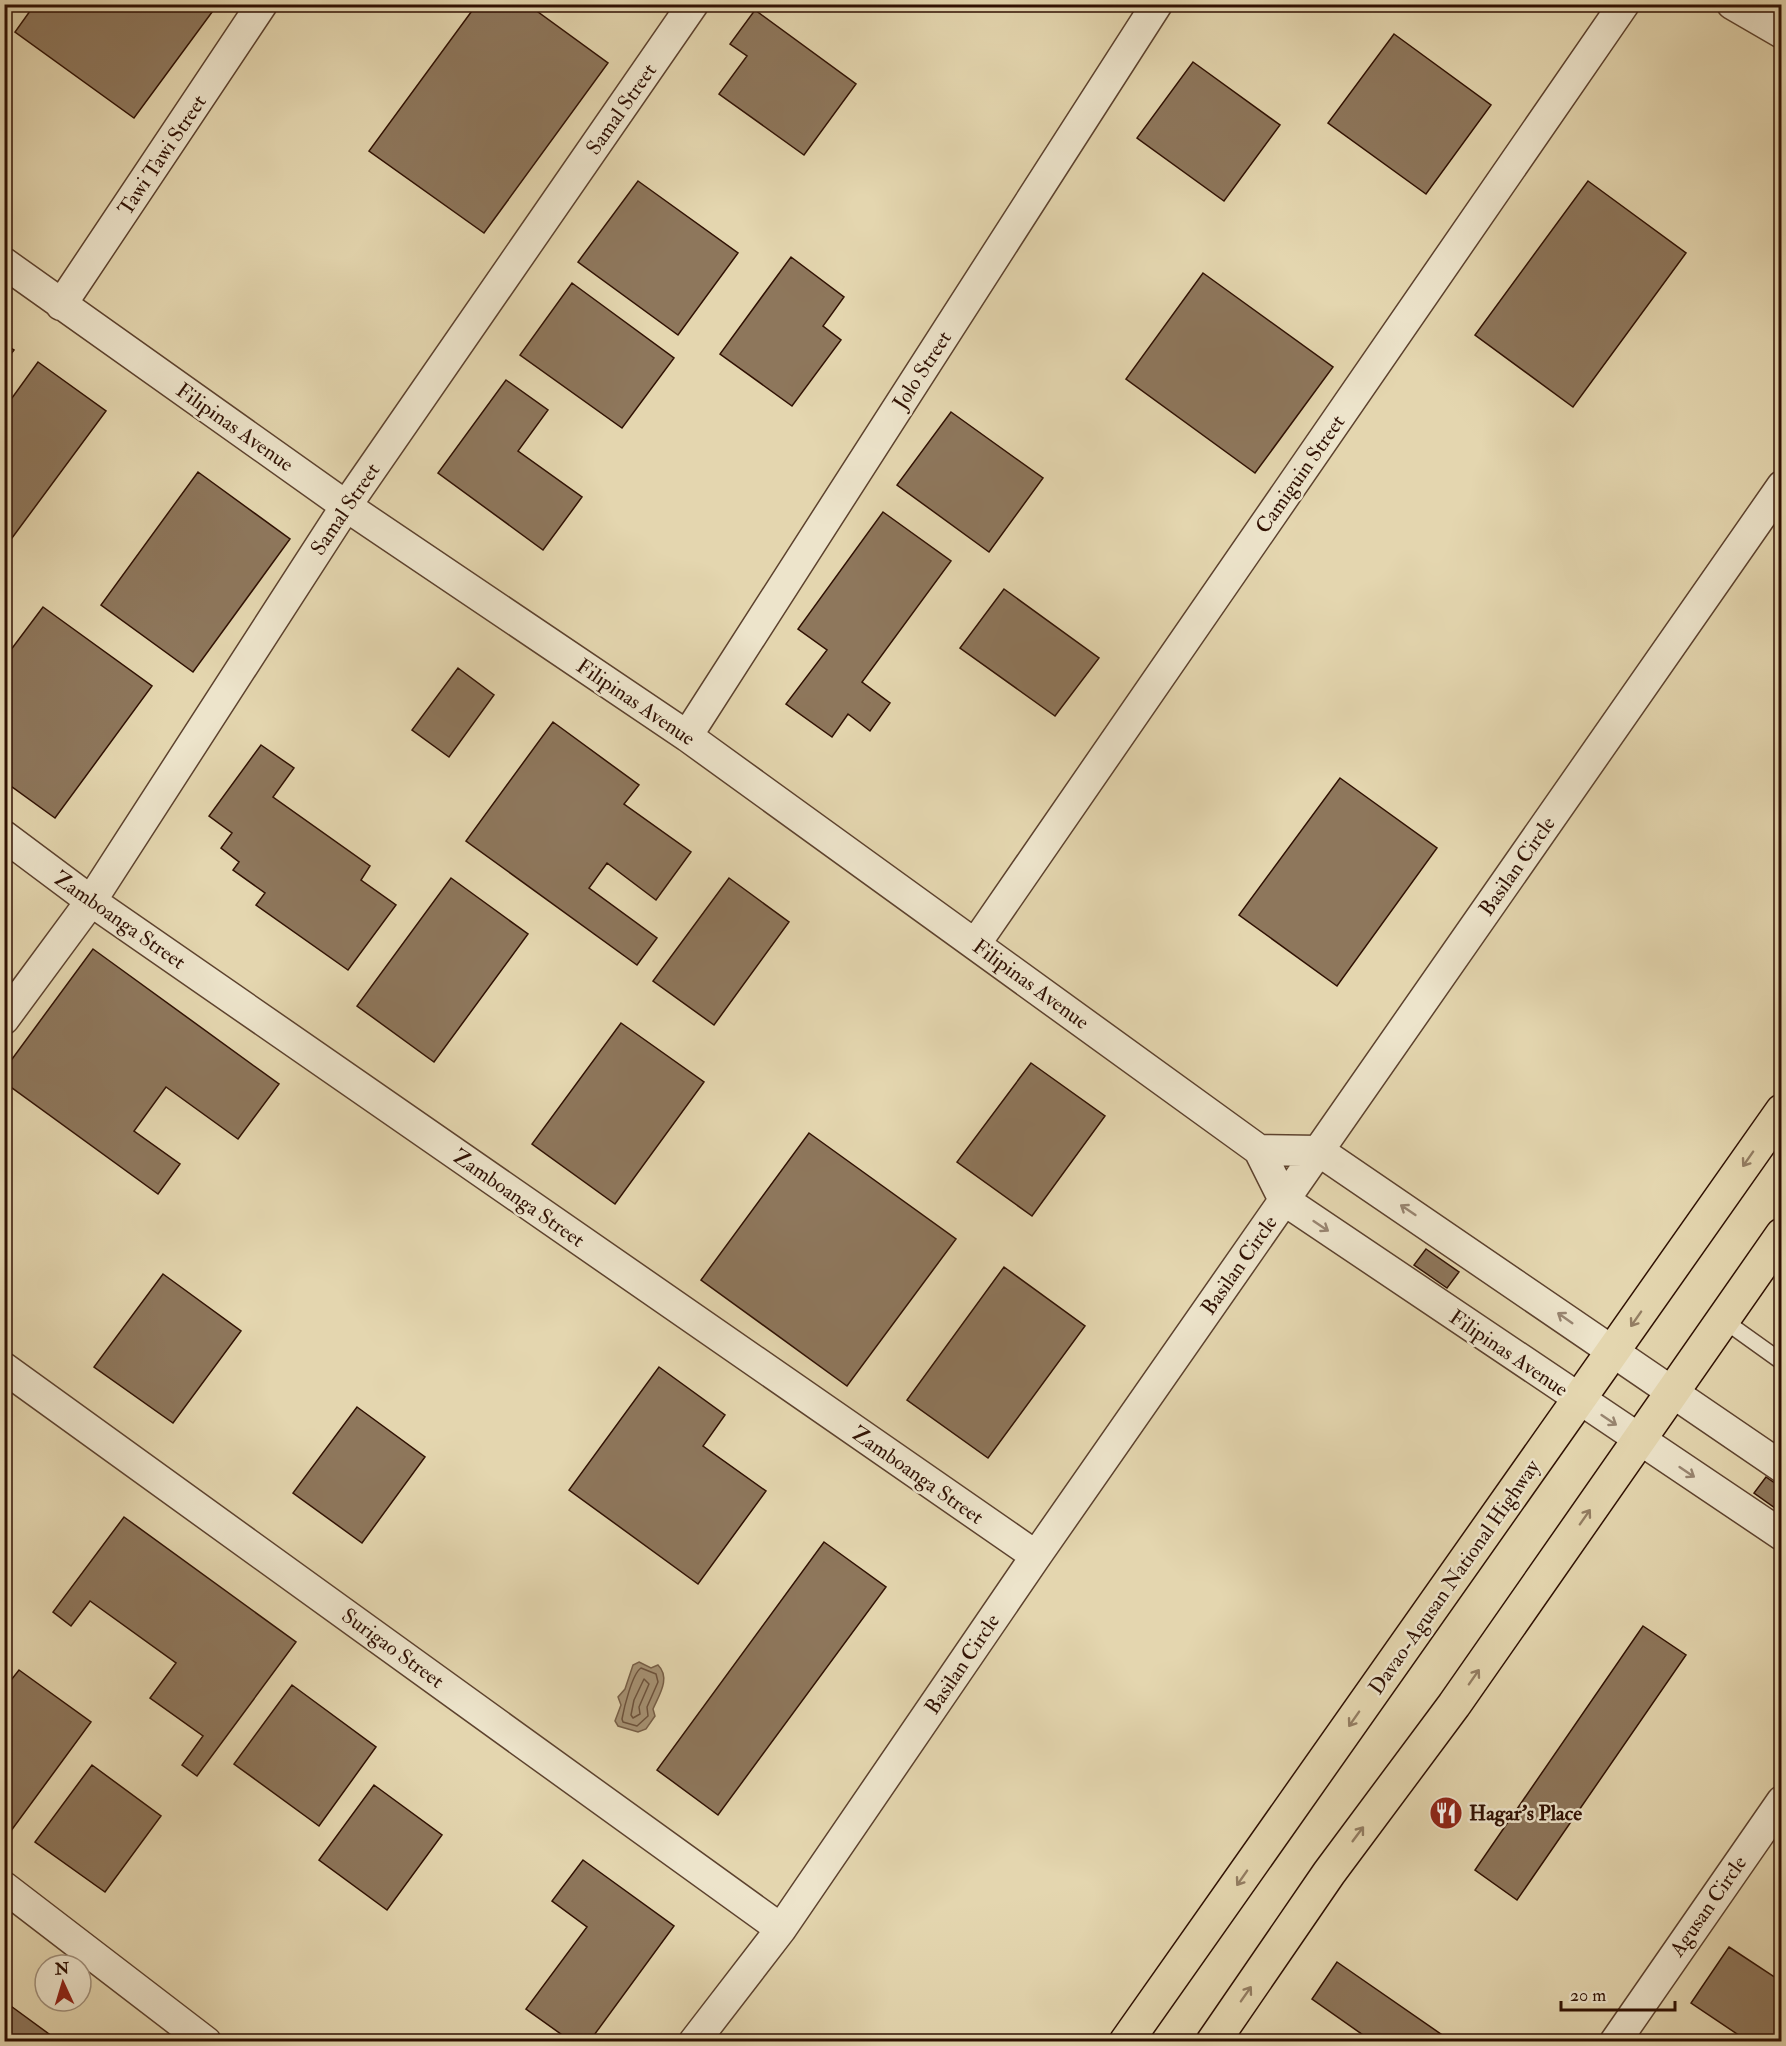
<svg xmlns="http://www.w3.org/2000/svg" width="1786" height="2046" viewBox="0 0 1786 2046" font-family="'IM FELL Double Pica',serif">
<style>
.water{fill:#a79375;stroke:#775f47;stroke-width:1.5}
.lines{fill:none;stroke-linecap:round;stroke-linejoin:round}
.shore{stroke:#6c523c;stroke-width:1.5}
.building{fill:#8e775c;stroke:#301103;stroke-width:1.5}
.service-casing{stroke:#5d422e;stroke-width:18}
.minor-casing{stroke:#5d422e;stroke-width:33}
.primary-casing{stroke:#301103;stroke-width:36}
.service{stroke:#ede4cb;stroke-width:15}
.minor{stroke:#ede4cb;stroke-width:30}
.primary{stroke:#e4d6af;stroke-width:33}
.oneway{stroke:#937d62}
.oneway2{stroke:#988571}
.labels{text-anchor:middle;stroke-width:5;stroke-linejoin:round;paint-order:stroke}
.street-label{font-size:21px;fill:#301103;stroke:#ede4cb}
.poi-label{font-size:21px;font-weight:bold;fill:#301103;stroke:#ede4cb;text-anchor:start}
</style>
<rect width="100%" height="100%" fill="#e4d6af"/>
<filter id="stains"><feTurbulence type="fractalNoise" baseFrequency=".00333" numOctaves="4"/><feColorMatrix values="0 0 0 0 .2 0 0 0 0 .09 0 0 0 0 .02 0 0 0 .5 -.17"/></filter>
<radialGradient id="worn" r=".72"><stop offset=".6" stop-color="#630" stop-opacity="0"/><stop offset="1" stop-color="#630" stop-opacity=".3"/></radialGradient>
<path class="water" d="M639,1662l12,6 7,-3c13,13 1,30 -5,44l2,7 -9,13 -8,3 -20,-6 -3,-5 6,-16 -3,-8 7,-8 8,-24z"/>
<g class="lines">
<path class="shore" d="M641,1668l15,6 2,8 -11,25 1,9 -11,10 -14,-4 -1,-3c2,-11 10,-45 19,-51z
M644,1679l5,5 -10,23 1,7 -7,4 -2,-3 3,-15z"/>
</g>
<path class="building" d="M35,4h183l-84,114 -119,-86z
M477,4h50l81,59 -124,170 -115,-82z
M755,10l101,74 -52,71 -85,-61 28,-38 -17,-12z
M1394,34l97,71 -65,89 -98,-71z
M1193,62l87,63 -56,76 -87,-63z
M638,181l100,72 -60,82 -100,-73z
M1588,181l98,72 -113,154 -98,-72z
M791,257l53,40 -21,29 18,14 -49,66 -72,-52z
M1203,273l130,94 -78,106 -129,-94z
M572,283l102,75 -52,70 -102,-73z
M4,344l10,6 -10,13z
M38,362l68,49 -94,127 -8,-5v-124z
M506,380l42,30 -30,41 64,46 -39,53 -105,-77z
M951,412l92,66 -54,74 -92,-67z
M198,472l92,67 -97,133 -92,-67z
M883,512l68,49 -89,121 28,21 -20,28 -22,-17 -16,23 -46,-33 41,-54 -29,-21z
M1004,589l95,69 -44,58 -95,-68z
M43,607l109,79 -97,132 -51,-37v-122z
M458,668l36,27 -45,62 -37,-27z
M553,722l86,63 -15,19 67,48 -35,48 -49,-37 -18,25 68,50 -20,27 -171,-124z
M261,745l33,23 -21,29 97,69 -9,14 35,25 -48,65 -92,-65 9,-12 -32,-23 6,-8 -18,-14 11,-15 -23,-17z
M1340,778l97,70 -100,138 -98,-71z
M451,878l77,56 -94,128 -77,-56z
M729,878l60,44 -75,103 -61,-44z
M93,949l186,135 -41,55 -72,-52 -32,44 46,33 -22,30 -154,-112v-12z
M621,1023l83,59 -89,122 -83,-60z
M1031,1063l74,53 -73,100 -75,-54z
M809,1133l147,106 -109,147 -146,-106z
M1426,1249l33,23 -12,16 -33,-23z
M1004,1267l81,59 -97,132 -81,-58z
M163,1274l78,57 -68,92 -79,-56z
M659,1367l66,48 -22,31 63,45 -68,93 -129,-94z
M357,1407l68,50 -63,86 -69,-50z
M1766,1477l16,11v25l-28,-20z
M124,1517l172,125 -99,134 -15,-11 21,-29 -53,-38 26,-35 -86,-62 -19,25 -18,-14z
M824,1542l62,45 -168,228 -61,-45z
M1643,1626l43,29 -169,245 -42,-30z
M19,1670l72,52 -86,117 -1,-150z
M292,1685l84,62 -57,79 -85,-62z
M92,1765l69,51 -56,76 -70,-50z
M374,1785l68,50 -55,75 -68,-50z
M583,1860l91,66 -85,116h-17l-46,-33 61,-82 -35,-26z
M1729,1947l53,35v60h-33l-58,-39z
M1337,1962l114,79 -78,1 -61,-43z
M4,2001l56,41h-56z"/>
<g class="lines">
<defs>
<path id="service" d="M1722,1319l60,43"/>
<path id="minor" d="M1732,4l50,29
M4,263l342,243 341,230 572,414 25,50 498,335
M61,305l201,-301
M687,736l470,-732
M4,836l87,65 945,655
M976,943l648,-939
M4,1019l87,-118 255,-395 347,-502
M1259,1150l60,1 463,316
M4,1368l777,561
M4,1887l202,155
M694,2042l87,-113 255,-373 746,-1070
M1615,2042l167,-241"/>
<path id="primary" d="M1126,2042l656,-931
M1213,2042l116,-169 125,-168 328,-470"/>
</defs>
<use href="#service" class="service-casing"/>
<use href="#minor" class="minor-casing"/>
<use href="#primary" class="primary-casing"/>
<use href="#service" class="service"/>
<use href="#minor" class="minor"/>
<use href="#primary" class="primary"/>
</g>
<defs><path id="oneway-shaft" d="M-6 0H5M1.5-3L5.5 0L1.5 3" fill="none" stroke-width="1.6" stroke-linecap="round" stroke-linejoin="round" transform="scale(1.5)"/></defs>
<g class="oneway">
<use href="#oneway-shaft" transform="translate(1748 1159) rotate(125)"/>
<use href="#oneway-shaft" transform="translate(1636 1319) rotate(125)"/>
<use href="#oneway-shaft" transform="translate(1585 1517) rotate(-55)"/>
<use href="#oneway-shaft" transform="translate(1474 1677) rotate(-55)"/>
<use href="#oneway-shaft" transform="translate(1354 1719) rotate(125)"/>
<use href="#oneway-shaft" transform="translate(1358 1834) rotate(-53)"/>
<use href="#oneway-shaft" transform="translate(1242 1878) rotate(125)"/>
<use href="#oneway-shaft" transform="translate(1246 1994) rotate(-55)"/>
</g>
<g class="oneway2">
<use href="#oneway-shaft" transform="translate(1408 1210) rotate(-146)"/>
<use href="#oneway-shaft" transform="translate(1321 1226) rotate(34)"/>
<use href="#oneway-shaft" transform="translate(1565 1318) rotate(-145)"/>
<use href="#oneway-shaft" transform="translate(1609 1420) rotate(34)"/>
<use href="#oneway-shaft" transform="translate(1687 1472) rotate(34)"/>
</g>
<defs>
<symbol id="restaurant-disc" viewBox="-11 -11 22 22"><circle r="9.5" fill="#8f2418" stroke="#ede4cb"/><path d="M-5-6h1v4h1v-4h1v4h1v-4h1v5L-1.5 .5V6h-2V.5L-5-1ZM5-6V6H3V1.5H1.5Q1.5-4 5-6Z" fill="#fff"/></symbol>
</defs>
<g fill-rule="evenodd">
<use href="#restaurant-disc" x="1427" y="1794" width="38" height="38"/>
</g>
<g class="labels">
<g class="street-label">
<text transform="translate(621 109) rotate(-55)" y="7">Samal Street</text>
<text transform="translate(162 155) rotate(-56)" y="7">Tawi Tawi Street</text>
<text transform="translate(922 370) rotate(-57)" y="7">Jolo Street</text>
<text transform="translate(235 427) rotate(35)" y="7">Filipinas Avenue</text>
<text transform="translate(1300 474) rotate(-55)" y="7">Camiguin Street</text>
<text transform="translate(345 509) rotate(-56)" y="7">Samal Street</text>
<text transform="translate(636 702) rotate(34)" y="7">Filipinas Avenue</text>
<text transform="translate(1517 866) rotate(-55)" y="7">Basilan Circle</text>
<text transform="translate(120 920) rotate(35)" y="7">Zamboanga Street</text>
<text transform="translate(1031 984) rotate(36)" y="7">Filipinas Avenue</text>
<text transform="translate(519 1198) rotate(35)" y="7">Zamboanga Street</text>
<text transform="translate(1239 1265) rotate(-55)" y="7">Basilan Circle</text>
<text transform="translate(1509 1353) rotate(34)" y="7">Filipinas Avenue</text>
<text transform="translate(918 1475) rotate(35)" y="7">Zamboanga Street</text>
<text transform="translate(1454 1577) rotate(-55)" y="7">Davao-Agusan National Highway</text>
<text transform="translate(393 1648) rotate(36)" y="7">Surigao Street</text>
<text transform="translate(962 1664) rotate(-56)" y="7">Basilan Circle</text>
<text transform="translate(1708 1906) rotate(-55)" y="7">Agusan Circle</text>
</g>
<g class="poi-label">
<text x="1469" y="1820">Hagar's Place</text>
</g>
</g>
<rect width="1786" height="2046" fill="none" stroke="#e4d6af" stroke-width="24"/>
<rect x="6" y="6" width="1774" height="2034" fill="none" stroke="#301103" stroke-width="3"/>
<rect x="12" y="12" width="1762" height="2022" fill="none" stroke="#301103" stroke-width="1.5"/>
<g transform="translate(63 1983) rotate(356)"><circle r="28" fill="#ede4cb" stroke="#a1907b" stroke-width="1.5"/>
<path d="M0-4.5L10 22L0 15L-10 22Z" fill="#8f2418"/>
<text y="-9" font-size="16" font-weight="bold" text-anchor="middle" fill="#301103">N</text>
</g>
<path d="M1561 2001v9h114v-9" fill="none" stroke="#301103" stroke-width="3"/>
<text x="1570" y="2001" font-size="18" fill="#301103" stroke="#ede4cb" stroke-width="4.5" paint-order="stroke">20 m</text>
<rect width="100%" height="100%" filter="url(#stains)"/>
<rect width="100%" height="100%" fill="url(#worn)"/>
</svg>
